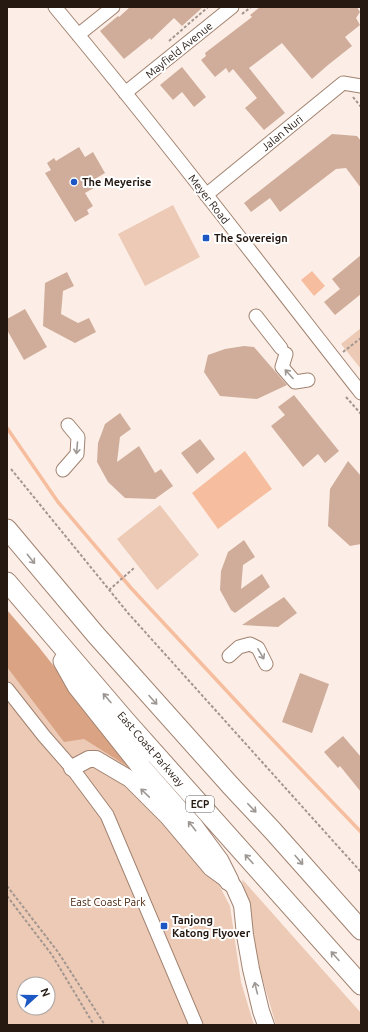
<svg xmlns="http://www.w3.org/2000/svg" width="368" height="1032" viewBox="0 0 368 1032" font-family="Ubuntu,sans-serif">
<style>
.green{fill:#eccab6;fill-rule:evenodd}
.forest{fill:#daa484}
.water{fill:#f6be9e}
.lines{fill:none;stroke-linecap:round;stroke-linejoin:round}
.stream{stroke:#f6be9e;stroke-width:3.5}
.building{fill:#cfad9a}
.minor-casing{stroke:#a18270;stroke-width:15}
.major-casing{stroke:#a18270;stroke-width:18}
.highway-casing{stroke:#a18270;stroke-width:21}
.path{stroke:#a3968e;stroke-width:2;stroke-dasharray:3 2;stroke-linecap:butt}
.minor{stroke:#fff;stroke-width:13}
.major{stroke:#fff;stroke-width:16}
.highway{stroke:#fff;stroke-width:19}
.oneway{stroke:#9d9894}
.poi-dot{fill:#1d57c4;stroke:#fff;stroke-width:1.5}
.labels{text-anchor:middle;stroke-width:4;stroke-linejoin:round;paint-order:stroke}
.shield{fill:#fff;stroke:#665e59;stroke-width:1}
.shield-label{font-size:10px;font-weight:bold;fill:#251912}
.street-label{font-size:11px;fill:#251912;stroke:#fff}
.poi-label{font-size:11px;font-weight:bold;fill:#251912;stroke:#fff;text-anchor:start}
.park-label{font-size:11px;fill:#4b270f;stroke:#fff}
</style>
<rect width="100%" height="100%" fill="#fceee6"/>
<path class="green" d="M173,205l27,52 -55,29 -27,-52z
M361,328v41l-20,-25z
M160,505l39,50 -42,35 -40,-51z
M7,613l200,249 23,44 11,76 13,43h-247zM24,984h24v24h-24z
M242,879l119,134v12h-85l-17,-58z"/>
<path class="forest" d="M7,610l31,36 100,127 -54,-34 -20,3 -57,-75z"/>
<path class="water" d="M312,271l13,15 -11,10 -13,-16z
M245,451l27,38 -54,40 -26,-36z"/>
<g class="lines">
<path class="stream" d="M7,428l51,74 73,86 119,128 111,116"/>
</g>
<path class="building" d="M130,7h73l-21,19 -8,-8 -23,22 -1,-2 -26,21 -24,-28 18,-15 1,1z
M260,7h97l3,5 -4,6 4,7 -15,12 7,9 -24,19 -16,14 -30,-36 -33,25 36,45 -21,17 -19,-22 12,-10 -24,-29 -4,4 -3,-5 -11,9 -14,-17 5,-4 -1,-3 47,-36 -2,-2z
M182,67l24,30 -12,10 -12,-15 -9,8 -13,-15z
M332,134l25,2 4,5v47l-15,-20 -10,1 -56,43 -10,-14 -19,14 -7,-9z
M79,147l6,10 8,-5 12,21 -10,6 4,6 -14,8 8,13 -6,4 2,4 -14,8 -30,-49 6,-3 -4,-7 7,-5 2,3z
M361,255v39l-26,21 -11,-13 16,-13 -8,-10z
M67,272l7,14 -11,5 -2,23 17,9 11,-5 7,14 -21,11 -32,-17 2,-43z
M25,309l22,38 -23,13 -17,-30v-11z
M244,346l10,1 33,38 -30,14 -37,-3 -16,-24 4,-17 17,-6z
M294,395l45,56 -14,12 -7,-9 -15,13 -32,-41 14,-11 -7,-8z
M120,413l11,16 -11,8 -3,25 22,-16 16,27 6,-4 12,17 -18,13 -30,-1 -17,-16 -11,-20 1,-19 7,-19z
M200,439l15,20 -18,15 -16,-21z
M348,461l13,15v68l-11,2 -22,-20 2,-37z
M244,540l11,17 -12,8 -2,24 21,-15 8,13 -35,26 -4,-3 -11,-20 1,-19 7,-19z
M284,597l13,16 -19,14 -36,-2z
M300,673l29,11 -17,49 -30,-11z
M343,736l18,21v35l-21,-26 -2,2 -14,-16z"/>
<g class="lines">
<defs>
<path id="minor" d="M55,7c105,126 205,257 306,386
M78,35l35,-28
M125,93l107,-86
M206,195l137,-112 18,3
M256,316l25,32
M286,354l-4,13 13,15 13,-2
M63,470l14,-16 1,-17 -10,-12
M229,656l10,-9 11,-3 8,4 8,16
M7,689l37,47 28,32 35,47 89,210"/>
<path id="major" d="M72,768l17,-9h7l34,20 38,38 43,51 18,13 5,6 8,18 3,30 6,34 10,42 5,14"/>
<path id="highway" d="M7,529l89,106 134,150 43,46 88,99
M7,582l118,138 236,265
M63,661l14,25 65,82 51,58 26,35 10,20"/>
</defs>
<use href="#minor" class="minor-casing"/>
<use href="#major" class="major-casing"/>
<use href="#highway" class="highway-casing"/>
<path class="path" d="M242,14l9,-7
M169,41l39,-34
M353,97l8,10
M343,352l18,-14
M346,397l15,17
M11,469l117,144 233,259
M109,590l25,-22
M7,886l51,66 47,73
M7,896l45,59 42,70"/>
<use href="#minor" class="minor"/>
<use href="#major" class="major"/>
<use href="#highway" class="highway"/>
</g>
<defs><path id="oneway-shaft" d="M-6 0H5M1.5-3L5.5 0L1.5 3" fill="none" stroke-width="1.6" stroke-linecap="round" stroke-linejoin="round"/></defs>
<g class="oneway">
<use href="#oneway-shaft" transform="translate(289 374) rotate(-132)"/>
<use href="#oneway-shaft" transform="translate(77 448) rotate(95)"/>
<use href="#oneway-shaft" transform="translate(31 559) rotate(51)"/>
<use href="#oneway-shaft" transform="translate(261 654) rotate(60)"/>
<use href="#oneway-shaft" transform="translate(107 698) rotate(-131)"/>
<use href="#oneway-shaft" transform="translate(153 700) rotate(48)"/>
<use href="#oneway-shaft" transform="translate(145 793) rotate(-136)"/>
<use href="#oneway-shaft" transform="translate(252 808) rotate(46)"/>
<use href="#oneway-shaft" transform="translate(192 826) rotate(-129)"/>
<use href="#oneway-shaft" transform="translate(249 859) rotate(-132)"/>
<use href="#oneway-shaft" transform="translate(299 860) rotate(49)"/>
<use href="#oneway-shaft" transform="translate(335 956) rotate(-132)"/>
<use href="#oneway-shaft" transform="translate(256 988) rotate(-104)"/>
</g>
<g class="poi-dot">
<circle cx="74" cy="182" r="4"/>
<rect x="202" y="234" width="8" height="8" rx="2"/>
<rect x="160" y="922" width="8" height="8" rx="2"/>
</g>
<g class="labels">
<rect class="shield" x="186" y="796" width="28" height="16" rx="3"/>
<g class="shield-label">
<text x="200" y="808">ECP</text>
</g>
<g class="street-label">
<text transform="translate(179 50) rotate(-39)" y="4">Mayfield Avenue</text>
<text transform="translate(282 133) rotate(-39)" y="4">Jalan Nuri</text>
<text transform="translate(209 199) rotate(52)" y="4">Meyer Road</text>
<text transform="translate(151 749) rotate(49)" y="4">East Coast Parkway</text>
</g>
<g class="poi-label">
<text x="82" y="186">The Meyerise</text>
<text x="214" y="242">The Sovereign</text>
<text x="172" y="924">Tanjong<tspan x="172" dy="13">Katong Flyover</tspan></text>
</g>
<g class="park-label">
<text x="108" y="906">East Coast Park</text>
</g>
</g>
<rect width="368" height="1032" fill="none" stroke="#251912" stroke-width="16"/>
<g transform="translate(36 996) rotate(69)"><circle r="19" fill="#ffffff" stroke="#a8a3a0"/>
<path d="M0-3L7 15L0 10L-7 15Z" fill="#1d57c4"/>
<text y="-6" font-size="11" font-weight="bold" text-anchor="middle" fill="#251912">N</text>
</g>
</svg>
